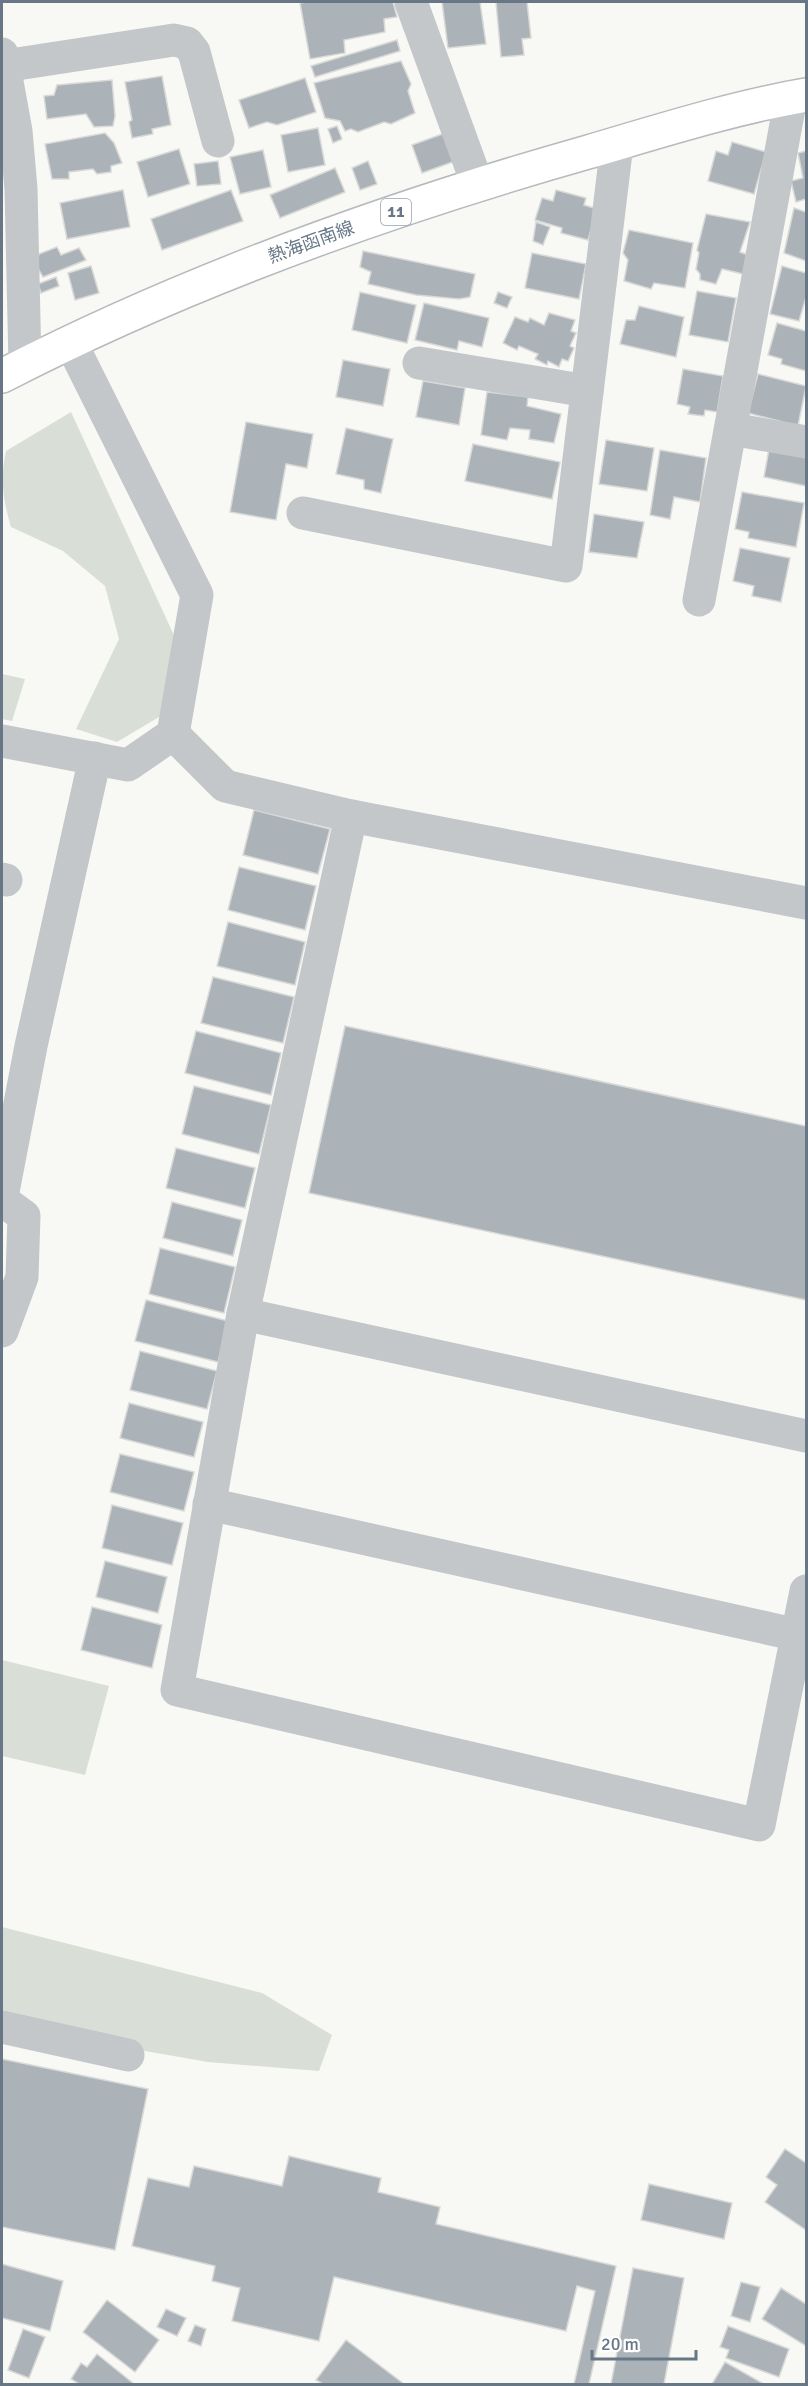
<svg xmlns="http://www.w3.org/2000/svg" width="808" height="2386" viewBox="0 0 808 2386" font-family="Signika,'Noto Sans JP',sans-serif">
	<rect width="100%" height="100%" fill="#f8f8f5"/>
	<!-- green -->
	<g fill="#d9dfd6">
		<path d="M71 412 178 644 169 711 117 742 76 729 119 639 105 586 63 551 11 527C3 500 0 479 6 451Z"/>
		<path d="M2 674 25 679 12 721 2 719Z"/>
		<path d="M2 1660 109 1686 85 1775 2 1756Z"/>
		<path d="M2 1927 262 1993 332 2035 319 2071 208 2062 2 2026Z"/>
	</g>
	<!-- building -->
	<g fill="#abb3b9" stroke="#d9d9d7" stroke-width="1.5">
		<path d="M307 2H393L397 17 384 19 385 32 344 40 345 53 310 59 300 3Z"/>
		<path d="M442 2H480L486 44 448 48Z"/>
		<path d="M496 2H527L531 38 522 39 524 55 501 57Z"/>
		<path d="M397 40 400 51 315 77 311 66Z"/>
		<path d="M401 61 411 84 408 91 415 113 391 124 384 122 358 132 351 129 345 131 340 121 325 118 314 83Z"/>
		<path d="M162 76 171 125 152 129 153 134 132 138 129 122 132 120 125 82Z"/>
		<path d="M305 78 316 112 277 125 267 122 249 128 239 100Z"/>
		<path d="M112 80 115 116 113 126 94 127 86 114 47 119 44 96 54 95 57 85Z"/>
		<path d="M337 126 342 139 333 143 328 129Z"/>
		<path d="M318 128 325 165 288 172 281 135Z"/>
		<path d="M448 132 458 160 422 173 412 145Z"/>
		<path d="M105 133 114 143 122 163 111 166V172L97 174 93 169 69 172V179H52L45 144Z"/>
		<path d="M732 142 766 152 754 194 708 181 716 151 728 155Z"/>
		<path d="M179 149 190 184 148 197 137 162Z"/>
		<path d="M263 150 271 187 240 194 230 157Z"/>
		<path d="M806 151V199L796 202 791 181 803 178 798 153Z"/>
		<path d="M218 161 221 184 197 186 194 164Z"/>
		<path d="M368 161 377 184 360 190 352 168Z"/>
		<path d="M335 168 345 192 280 218 270 195Z"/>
		<path d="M123 190 130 227 67 239 60 203Z"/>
		<path d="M231 190 243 221 162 250 151 219Z"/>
		<path d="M556 190 586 198 584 205 597 209 588 240 561 233 562 228 535 220 542 198 553 201Z"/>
		<path d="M794 208 806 212V261L784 253Z"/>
		<path d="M706 214 750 222 740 252 748 255 743 274 722 269 716 284 700 280V274L696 269 699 253 697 250Z"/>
		<path d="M536 222 550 227 543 245 533 241Z"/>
		<path d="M629 230 693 243 685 288 654 283 651 289 624 281 628 260 623 253Z"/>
		<path d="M57 247 61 255 79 248 86 260 43 277 36 265 39 254Z"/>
		<path d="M363 251 475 274 470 297 459 299 416 295 368 284 371 272 360 267Z"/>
		<path d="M532 253 586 264 579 299 525 288Z"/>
		<path d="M91 266 99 293 75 300 68 273Z"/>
		<path d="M782 266 806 273V297L799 321 770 314Z"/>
		<path d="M56 277 59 286 41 293 38 284Z"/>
		<path d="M697 291 736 298 728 342 689 335Z"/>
		<path d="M360 292 416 305 407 343 352 330Z"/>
		<path d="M498 292 512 297 507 308 494 303Z"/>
		<path d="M424 303 489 318 482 347 459 341 457 350 415 340Z"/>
		<path d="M639 306 684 317 676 357 620 344 626 320H635Z"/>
		<path d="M549 313 575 320 571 331 576 333 570 346 574 348 568 361 562 359 559 367 548 361 547 365 535 359 538 354 519 346 517 350 503 343 515 317 528 322 530 318 544 325Z"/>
		<path d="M777 323 806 331V371L781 364 782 359 768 355Z"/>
		<path d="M343 360 390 369 383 406 336 397Z"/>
		<path d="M683 369 723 376 717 412 705 410 704 416 688 414 690 407 677 404Z"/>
		<path d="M758 374 806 386 798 426 748 413Z"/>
		<path d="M423 381 465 388 459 425 416 417Z"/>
		<path d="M487 392 528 397 527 406 561 414 554 443 529 439 530 430 510 428 507 440 481 435Z"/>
		<path d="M246 422 313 434 307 468 286 464 276 520 230 512Z"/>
		<path d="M346 428 393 439 381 493 364 489V480L336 474Z"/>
		<path d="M606 440 654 448 647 491 599 484Z"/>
		<path d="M473 444 560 462 552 499 465 481Z"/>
		<path d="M769 449 806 457V486L764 477Z"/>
		<path d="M660 450 706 458 700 502 674 497 670 519 650 515Z"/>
		<path d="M742 492 804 503 796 547 748 538 749 532 735 529Z"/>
		<path d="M594 514 644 522 637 558 589 552Z"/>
		<path d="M740 548 790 558 781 602 752 596 754 586 733 581Z"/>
		<path d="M254 810 330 829 318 874 243 855Z"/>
		<path d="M239 867 316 886 305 930 228 910Z"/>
		<path d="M228 922 305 942 295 985 217 966Z"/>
		<path d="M213 977 294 997 283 1043 201 1023Z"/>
		<path d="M345 1026 806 1126V1300L309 1193Z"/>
		<path d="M196 1031 281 1053 271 1095 185 1073Z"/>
		<path d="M194 1086 271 1105 259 1154 182 1134Z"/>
		<path d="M176 1148 255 1168 245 1208 166 1188Z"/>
		<path d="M172 1202 242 1220 233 1256 163 1238Z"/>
		<path d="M160 1248 235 1267 224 1313 149 1294Z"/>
		<path d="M146 1300 228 1321 218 1362 135 1341Z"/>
		<path d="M140 1351 217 1371 207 1409 130 1390Z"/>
		<path d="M129 1403 203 1422 194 1457 120 1438Z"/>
		<path d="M120 1454 194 1472 184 1511 110 1492Z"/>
		<path d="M112 1505 183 1523 172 1565 102 1548Z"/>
		<path d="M105 1561 167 1577 158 1613 96 1597Z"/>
		<path d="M92 1607 162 1625 152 1668 81 1650Z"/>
		<path d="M2 2059 148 2089 115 2250 2 2227Z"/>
		<path d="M785 2149 806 2163V2230L765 2202 777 2185 766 2177Z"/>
		<path d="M289 2156 381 2178 378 2192 440 2207 436 2224 616 2266 589 2384H574L595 2291 577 2286 566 2331 334 2277 319 2341 232 2321 240 2288 212 2281 215 2266 132 2246 148 2178 189 2187 194 2166 282 2186Z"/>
		<path d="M649 2184 732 2203 724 2239 641 2220Z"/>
		<path d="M2 2264 63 2281 50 2331 2 2318Z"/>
		<path d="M633 2268 684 2278 664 2384H611Z"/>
		<path d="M741 2282 760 2287 750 2322 731 2316Z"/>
		<path d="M781 2288 806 2304V2346L762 2319Z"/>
		<path d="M107 2300 159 2340 135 2372 83 2332Z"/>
		<path d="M166 2309 186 2318 177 2336 157 2327Z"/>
		<path d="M195 2325 206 2329 201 2346 188 2341Z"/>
		<path d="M728 2326 789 2349 779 2377 726 2358 729 2350 720 2347Z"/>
		<path d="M23 2329 45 2337 29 2378 8 2370Z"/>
		<path d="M346 2340 404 2384H323L316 2380Z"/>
		<path d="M97 2354 134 2384H79L71 2379 81 2363 87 2367Z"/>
		<path d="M725 2362 764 2384H712Z"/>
	</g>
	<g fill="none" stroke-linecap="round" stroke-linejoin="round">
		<!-- major casing -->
		<g stroke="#b6babe" stroke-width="36">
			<path id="major" d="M2 376C188 280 387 209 588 152 660 131 732 108 806 95"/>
		</g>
		<!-- minor -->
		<g stroke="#c3c7ca" stroke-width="33">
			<path d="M411 2 477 183"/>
			<path d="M2 54 16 131 21 189 25 364"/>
			<path d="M4 66 174 40 187 43 194 52 218 141"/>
			<path d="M419 363 587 391"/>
			<path d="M731 429 806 442"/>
			<path d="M303 513 566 566 617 144"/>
			<path d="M699 600 791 97"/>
			<path d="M173 734 225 786 351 816 806 903"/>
			<path d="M2 741 128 765 173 734 197 595 71 343"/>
			<path d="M351 816 243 1314 177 1690 759 1825 806 1591"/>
			<path d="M2 879 6 880"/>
			<path d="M2 1197 31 1046 95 758"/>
			<path d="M2 1200 24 1216 22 1277 2 1331"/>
			<path d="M243 1314 806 1436"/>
			<path d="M209 1504 798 1635"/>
			<path d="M2 2027 128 2055"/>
		</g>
		<!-- major -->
		<use href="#major" stroke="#fff" stroke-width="33"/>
	</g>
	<g text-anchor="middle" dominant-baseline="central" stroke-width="6" stroke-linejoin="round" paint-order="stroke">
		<!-- shield labels -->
		<rect fill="#fff" stroke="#95a0aa" stroke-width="1.5" x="381" y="199" width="30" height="26" rx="4.5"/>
		<g font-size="16" font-weight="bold" fill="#677786">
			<text x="396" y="212">11</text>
		</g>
		<!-- street labels -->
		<g font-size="18" fill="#677786" stroke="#fff">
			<text transform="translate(311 242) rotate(-20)">熱海函南線</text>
		</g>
	</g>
	<!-- border -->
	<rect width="808" height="2386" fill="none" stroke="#677786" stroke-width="6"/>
	<!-- scale -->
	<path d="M592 2350v9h104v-9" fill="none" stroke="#677786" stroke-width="3"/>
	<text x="601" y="2350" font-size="18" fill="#677786" stroke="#ffffff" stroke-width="4.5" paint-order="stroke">20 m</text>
</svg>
